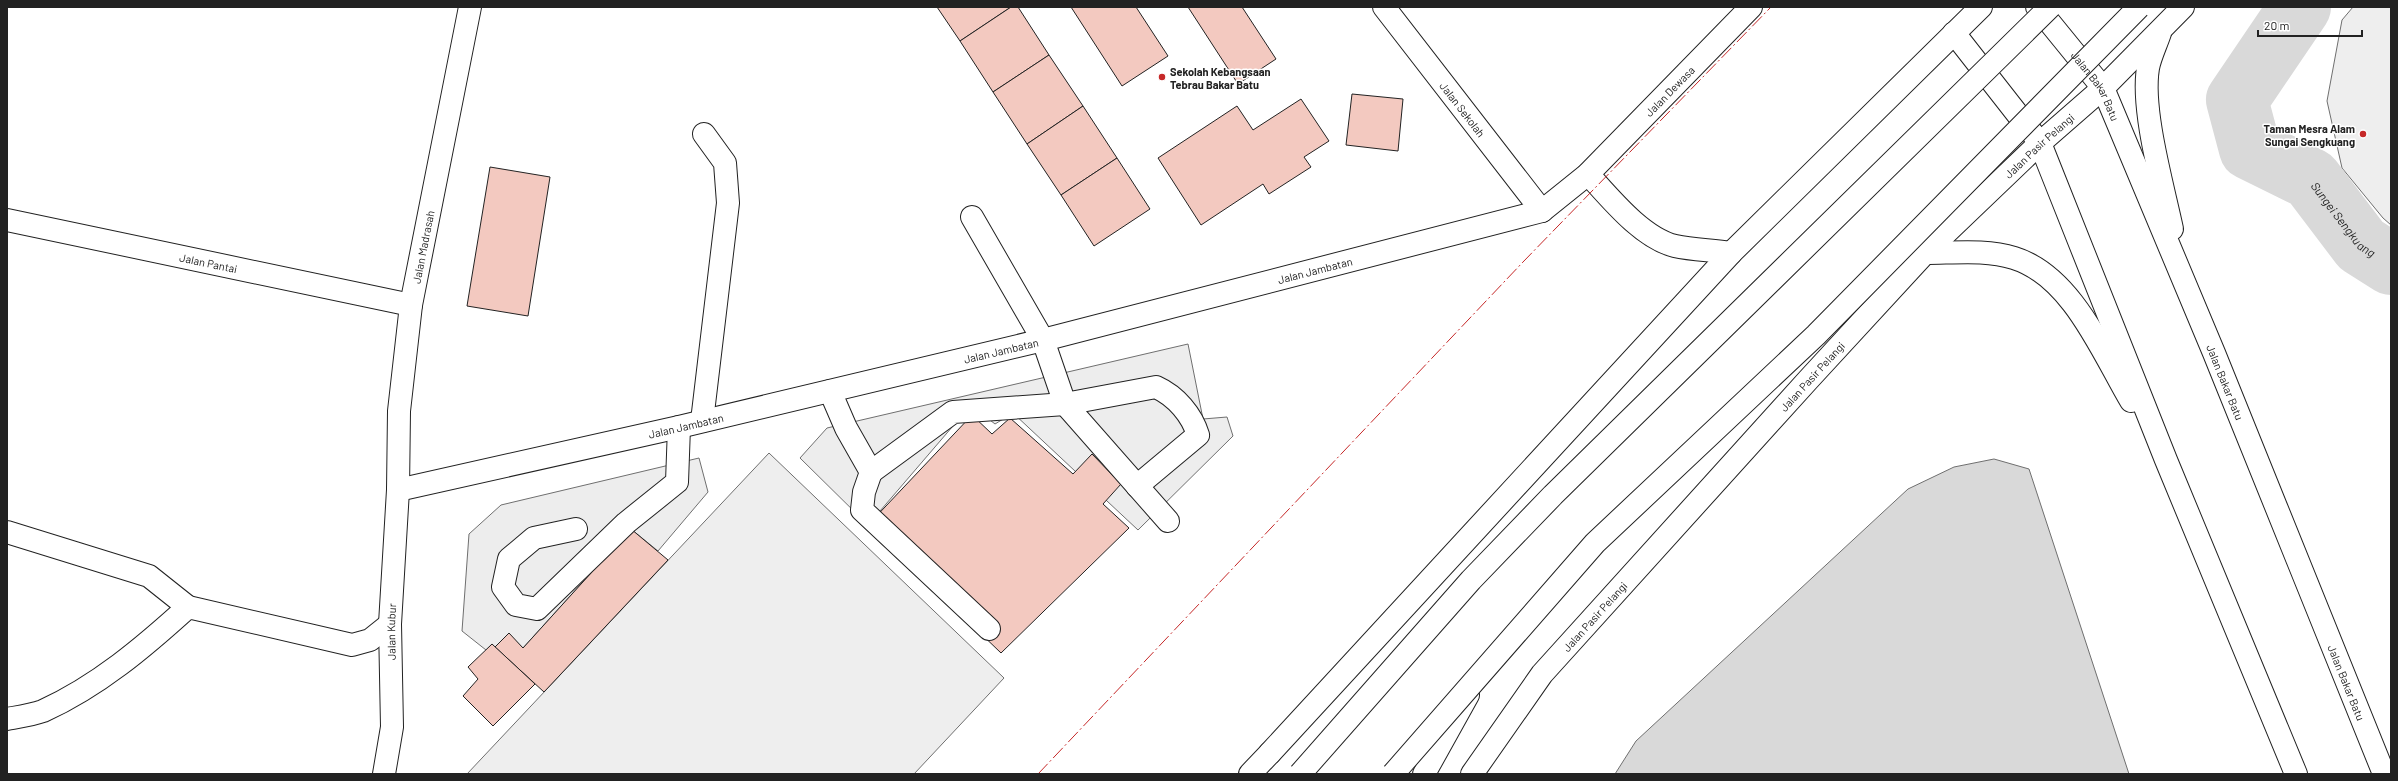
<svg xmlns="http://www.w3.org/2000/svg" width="2398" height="781" viewBox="0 0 2398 781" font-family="Barlow,sans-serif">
	<rect width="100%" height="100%" fill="#fff"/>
	<!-- green -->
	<g fill="#eee" stroke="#6f6f6f">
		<path d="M2353 7H2391V225L2383 218 2342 168 2327 101 2342 20Z"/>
		<path d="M769 453 1004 678 914 774H467Z"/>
	</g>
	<!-- parking -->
	<g fill="#ededed" stroke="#6f6f6f">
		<path d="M1188 344 1203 419 1227 417 1233 436 1138 530 1013 413 995 424 971 405 868 525 800 458 827 428Z"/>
		<path d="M699 458 708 492 658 551 631 529 523 648 509 634 495 647 492 644 486 650 462 631 469 534 501 505Z"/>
	</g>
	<!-- water -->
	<path fill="#d9d9d9" stroke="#6f6f6f" d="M1994 459 2029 469 2129 774H1615L1636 741 1908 489 1954 467Z"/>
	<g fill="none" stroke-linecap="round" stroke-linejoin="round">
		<!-- river -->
		<path stroke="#d9d9d9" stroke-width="62" id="s1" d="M2300 7 2237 100 2250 149 2311 179 2361 245 2391 264"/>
	</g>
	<!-- building -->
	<g fill="#f3c9c0" stroke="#222">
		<path d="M937 7H1011L960 41Z"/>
		<path d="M1011 7H1018L1049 55 993 92 960 41Z"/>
		<path d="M1071 7H1136L1168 56 1122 86Z"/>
		<path d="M1188 7H1242L1276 59 1238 84Z"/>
		<path d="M1049 55 1083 106 1027 144 993 92Z"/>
		<path d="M1352 94 1403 99 1398 151 1346 145Z"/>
		<path d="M1301 99 1329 141 1304 157 1311 167 1269 194 1263 184 1201 225 1158 158 1237 106 1253 130Z"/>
		<path d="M1083 106 1117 158 1061 195 1027 144Z"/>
		<path d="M1117 158 1150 209 1094 246 1061 195Z"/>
		<path d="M490 167 550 177 528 316 467 306Z"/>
		<path d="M972 415 992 434 1010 418 1073 474 1092 454 1121 484 1103 504 1129 528 1001 653 868 525Z"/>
		<path d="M631 529 668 560 544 692 495 647 509 633 523 648Z"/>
		<path d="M492 644 535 684 493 726 463 696 478 679 468 667Z"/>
	</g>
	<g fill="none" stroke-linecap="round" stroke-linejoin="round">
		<!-- minor casing -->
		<g stroke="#222" stroke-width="24">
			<g id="minor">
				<path id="s2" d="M1384 7 1542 211"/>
				<path d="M972 217 1043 340 1065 404 1168 521"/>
				<path id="s3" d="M7 220 411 305"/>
				<path d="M830 391 846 428 871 472 864 492 862 510 989 629"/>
				<path d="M702 421 728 203 725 163 704 134"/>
				<path d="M871 472 953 412 1065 404 1156 387C1176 396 1192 415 1198 435L1137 486"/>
				<path id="s4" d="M398 490 679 427 1043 340 1542 211 1588 174 1751 7"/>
				<path d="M576 529 534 538 509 559 503 587 516 605 537 609 626 523 677 482 679 427"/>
				<path d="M7 532 149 576 188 607"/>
				<path d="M7 719C18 717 32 715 43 711 98 686 144 647 188 607L352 645 370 640 390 624"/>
				<path id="s5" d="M384 774 392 727 390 624 398 490 399 411 411 305 470 7"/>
			</g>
		</g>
		<!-- major casing -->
		<g stroke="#222" stroke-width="24">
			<g id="major">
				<path id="s6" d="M2037 7 2103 88 2214 353 2384 774"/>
				<path d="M1954 33 2040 143 2166 460 2296 774"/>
				<path d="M2160 33C2156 45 2150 57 2148 68 2141 110 2163 186 2172 229"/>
				<path d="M1588 174C1610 198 1642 238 1675 246 1693 250 1713 250 1731 253"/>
				<path d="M1925 253C1954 253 1986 249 2014 258 2072 276 2102 352 2131 401"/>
				<path d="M1270 753 1731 253 1981 7"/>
				<path id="s7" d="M1472 774 1542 674 1808 380 1925 253 2040 143 2103 88 2183 7"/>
			</g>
		</g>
		<!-- highway casing -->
		<g stroke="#222" stroke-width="24">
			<g id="highway">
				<path d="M1250 774 1270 753"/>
				<path d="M1424 774 1468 695"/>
			</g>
		</g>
		<!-- minor -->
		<use href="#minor" stroke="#fff" stroke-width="22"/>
		<!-- major -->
		<use href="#major" stroke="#fff" stroke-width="22"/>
		<!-- highway -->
		<use href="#highway" stroke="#fff" stroke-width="22"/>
		<!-- highway-bridge casing -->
		<g stroke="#222" stroke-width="24" stroke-linecap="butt">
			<g id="highway-bridge">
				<path d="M1300 774 1471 580 1553 495 2050 7"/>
				<path d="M1393 774 1595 543 1816 335 2139 7"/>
			</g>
		</g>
		<!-- highway-bridge -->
		<use href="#highway-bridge" stroke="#fff" stroke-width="22"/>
		<!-- power -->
		<path stroke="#c62828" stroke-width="1" stroke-dasharray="14 3 2 3" stroke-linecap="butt" d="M1038 774 1523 262 1771 7"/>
	</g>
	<!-- markers -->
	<g fill="#c62828" stroke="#fff" stroke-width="1.5">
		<circle cx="1162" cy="77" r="4"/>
		<circle cx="2363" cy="134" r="4"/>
	</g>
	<g text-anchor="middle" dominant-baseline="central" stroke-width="3" stroke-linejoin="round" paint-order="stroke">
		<!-- poi labels -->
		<g font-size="11" font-weight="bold" fill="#222" stroke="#fff" text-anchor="start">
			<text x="1170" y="71">Sekolah Kebangsaan<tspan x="1170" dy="13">Tebrau Bakar Batu</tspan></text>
			<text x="2355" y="128" text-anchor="end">Taman Mesra Alam<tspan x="2355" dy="13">Sungai Sengkuang</tspan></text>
		</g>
		<!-- street labels -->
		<g font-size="11" fill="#222" stroke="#fff">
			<text stroke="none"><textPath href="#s6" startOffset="99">Jalan Bakar Batu</textPath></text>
			<text stroke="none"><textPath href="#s4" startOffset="1353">Jalan Dewasa</textPath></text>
			<text stroke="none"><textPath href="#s2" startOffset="129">Jalan Sekolah</textPath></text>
			<text stroke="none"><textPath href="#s7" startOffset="848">Jalan Pasir Pelangi</textPath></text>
			<text stroke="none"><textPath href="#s5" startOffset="530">Jalan Madrasah</textPath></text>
			<text stroke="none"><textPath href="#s3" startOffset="206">Jalan Pantai</textPath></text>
			<text stroke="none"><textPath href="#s4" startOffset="943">Jalan Jambatan</textPath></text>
			<text stroke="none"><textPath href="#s4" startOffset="619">Jalan Jambatan</textPath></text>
			<text stroke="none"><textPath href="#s7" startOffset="524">Jalan Pasir Pelangi</textPath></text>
			<text stroke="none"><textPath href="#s6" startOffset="423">Jalan Bakar Batu</textPath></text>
			<text stroke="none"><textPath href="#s4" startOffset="295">Jalan Jambatan</textPath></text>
			<text stroke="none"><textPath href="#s7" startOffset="200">Jalan Pasir Pelangi</textPath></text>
			<text stroke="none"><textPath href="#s5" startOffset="143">Jalan Kubur</textPath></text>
			<text stroke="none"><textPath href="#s6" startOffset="747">Jalan Bakar Batu</textPath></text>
		</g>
		<!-- water labels -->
		<g font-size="12" font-style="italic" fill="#222" stroke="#fff">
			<text stroke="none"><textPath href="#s1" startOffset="283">Sungei Sengkuang</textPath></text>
		</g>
	</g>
	<!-- border -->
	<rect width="2398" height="781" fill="none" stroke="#222222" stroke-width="16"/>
	<!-- scale -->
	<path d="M2258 30v6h104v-6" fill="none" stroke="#222222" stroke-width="2"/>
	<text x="2264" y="30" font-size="12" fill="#222222" stroke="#ffffff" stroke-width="3" paint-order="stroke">20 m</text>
</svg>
